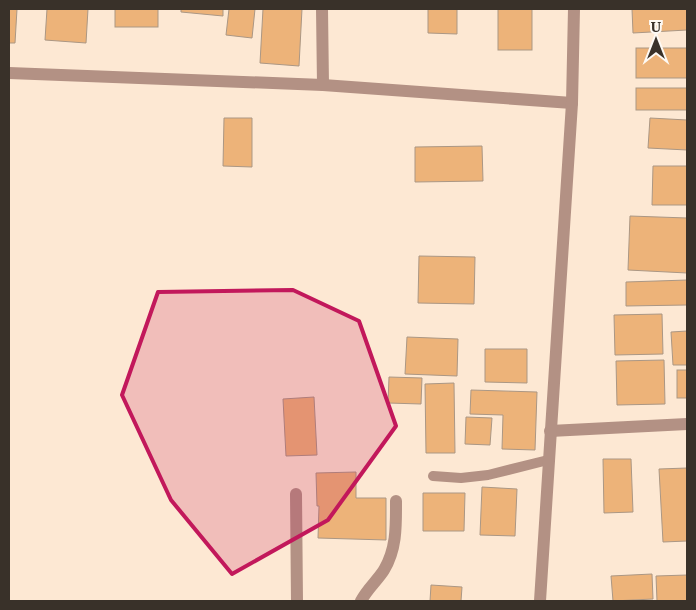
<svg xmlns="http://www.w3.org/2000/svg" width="696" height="610" viewBox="0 0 696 610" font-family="'IBM Plex Serif',serif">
	<rect width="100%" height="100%" fill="#fde8d3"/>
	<!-- building -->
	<g fill="#edb379" stroke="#ab9784">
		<path d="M9 9H17L15 43H9Z"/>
		<path d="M47 9H88L86 43 45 40Z"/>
		<rect x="115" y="9" width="43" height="18"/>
		<path d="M181 9H223V16L181 12Z"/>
		<path d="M229 9H255L252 38 226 35Z"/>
		<path d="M263 9H302L299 66 260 63Z"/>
		<path d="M428 9H457V34L428 33Z"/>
		<rect x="498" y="9" width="34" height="41"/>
		<path d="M632 9H687V30L633 33Z"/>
		<rect x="636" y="48" width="51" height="30"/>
		<rect x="636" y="88" width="51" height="22"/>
		<path d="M224 118H252V167L223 166Z"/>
		<path d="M650 118 687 120V150L648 148Z"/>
		<path d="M482 146 483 181 415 182V147Z"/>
		<path d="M653 166H687V205H652Z"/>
		<path d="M630 216 687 218V273L628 270Z"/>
		<path d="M419 256 475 257 474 304 418 303Z"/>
		<path d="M687 280V305L626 306V282Z"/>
		<path d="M662 314 663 354 615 355 614 315Z"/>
		<path d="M687 331V365H673L671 332Z"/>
		<path d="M407 337 458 339 457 376 405 374Z"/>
		<path d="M485 349H527V383L485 382Z"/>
		<path d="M664 360 665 404 617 405 616 361Z"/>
		<rect x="677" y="370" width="10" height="28"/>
		<path d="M389 377 422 378 421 404 388 403Z"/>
		<path d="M454 383 455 453H426L425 384Z"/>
		<path d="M471 390 537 392 535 450 502 449 503 415 470 414Z"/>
		<path d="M314 397 317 455 286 456 283 399Z"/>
		<path d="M466 417 492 418 490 445 465 444Z"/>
		<path d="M603 459H631L633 512 604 513Z"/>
		<path d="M687 468V541L663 542 659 469Z"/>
		<path d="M356 472V498H386V540L318 538 319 506H317L316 473Z"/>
		<path d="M482 487 517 489 515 536 480 535Z"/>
		<path d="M423 493H465L464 531H423Z"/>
		<path d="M652 574 653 599 613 601 611 576Z"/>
		<path d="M687 575V601H657L656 576Z"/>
		<path d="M431 585 462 587 461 601H430Z"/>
	</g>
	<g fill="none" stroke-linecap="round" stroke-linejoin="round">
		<!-- service -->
		<path stroke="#b39184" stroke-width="10" d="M433 476 461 478 488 475 548 460"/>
		<!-- minor -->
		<g stroke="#b39184" stroke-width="12">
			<path d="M322 9 323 85"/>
			<path d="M9 73 323 85 572 103"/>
			<path d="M550 431 687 424"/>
			<path d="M296 494 297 601"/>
			<path d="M361 601C367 589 377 581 384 570 397 548 396 525 396 501"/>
			<path d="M540 601 572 103 574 9"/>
		</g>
	</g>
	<!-- marked area -->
	<path fill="#c2185b" fill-opacity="0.2" stroke="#c2185b" stroke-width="4" stroke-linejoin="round" d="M293 290 359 321 396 426 328 520 232 574 171 500 122 395 158 292Z"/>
	<!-- border -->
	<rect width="696" height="610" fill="none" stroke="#393129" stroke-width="20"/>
	<!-- north arrow -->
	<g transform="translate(656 40)" stroke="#fdf9f4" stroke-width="4" paint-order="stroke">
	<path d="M0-4L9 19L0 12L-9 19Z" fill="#393129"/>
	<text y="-8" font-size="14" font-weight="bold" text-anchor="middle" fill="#393129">U</text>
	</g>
</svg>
